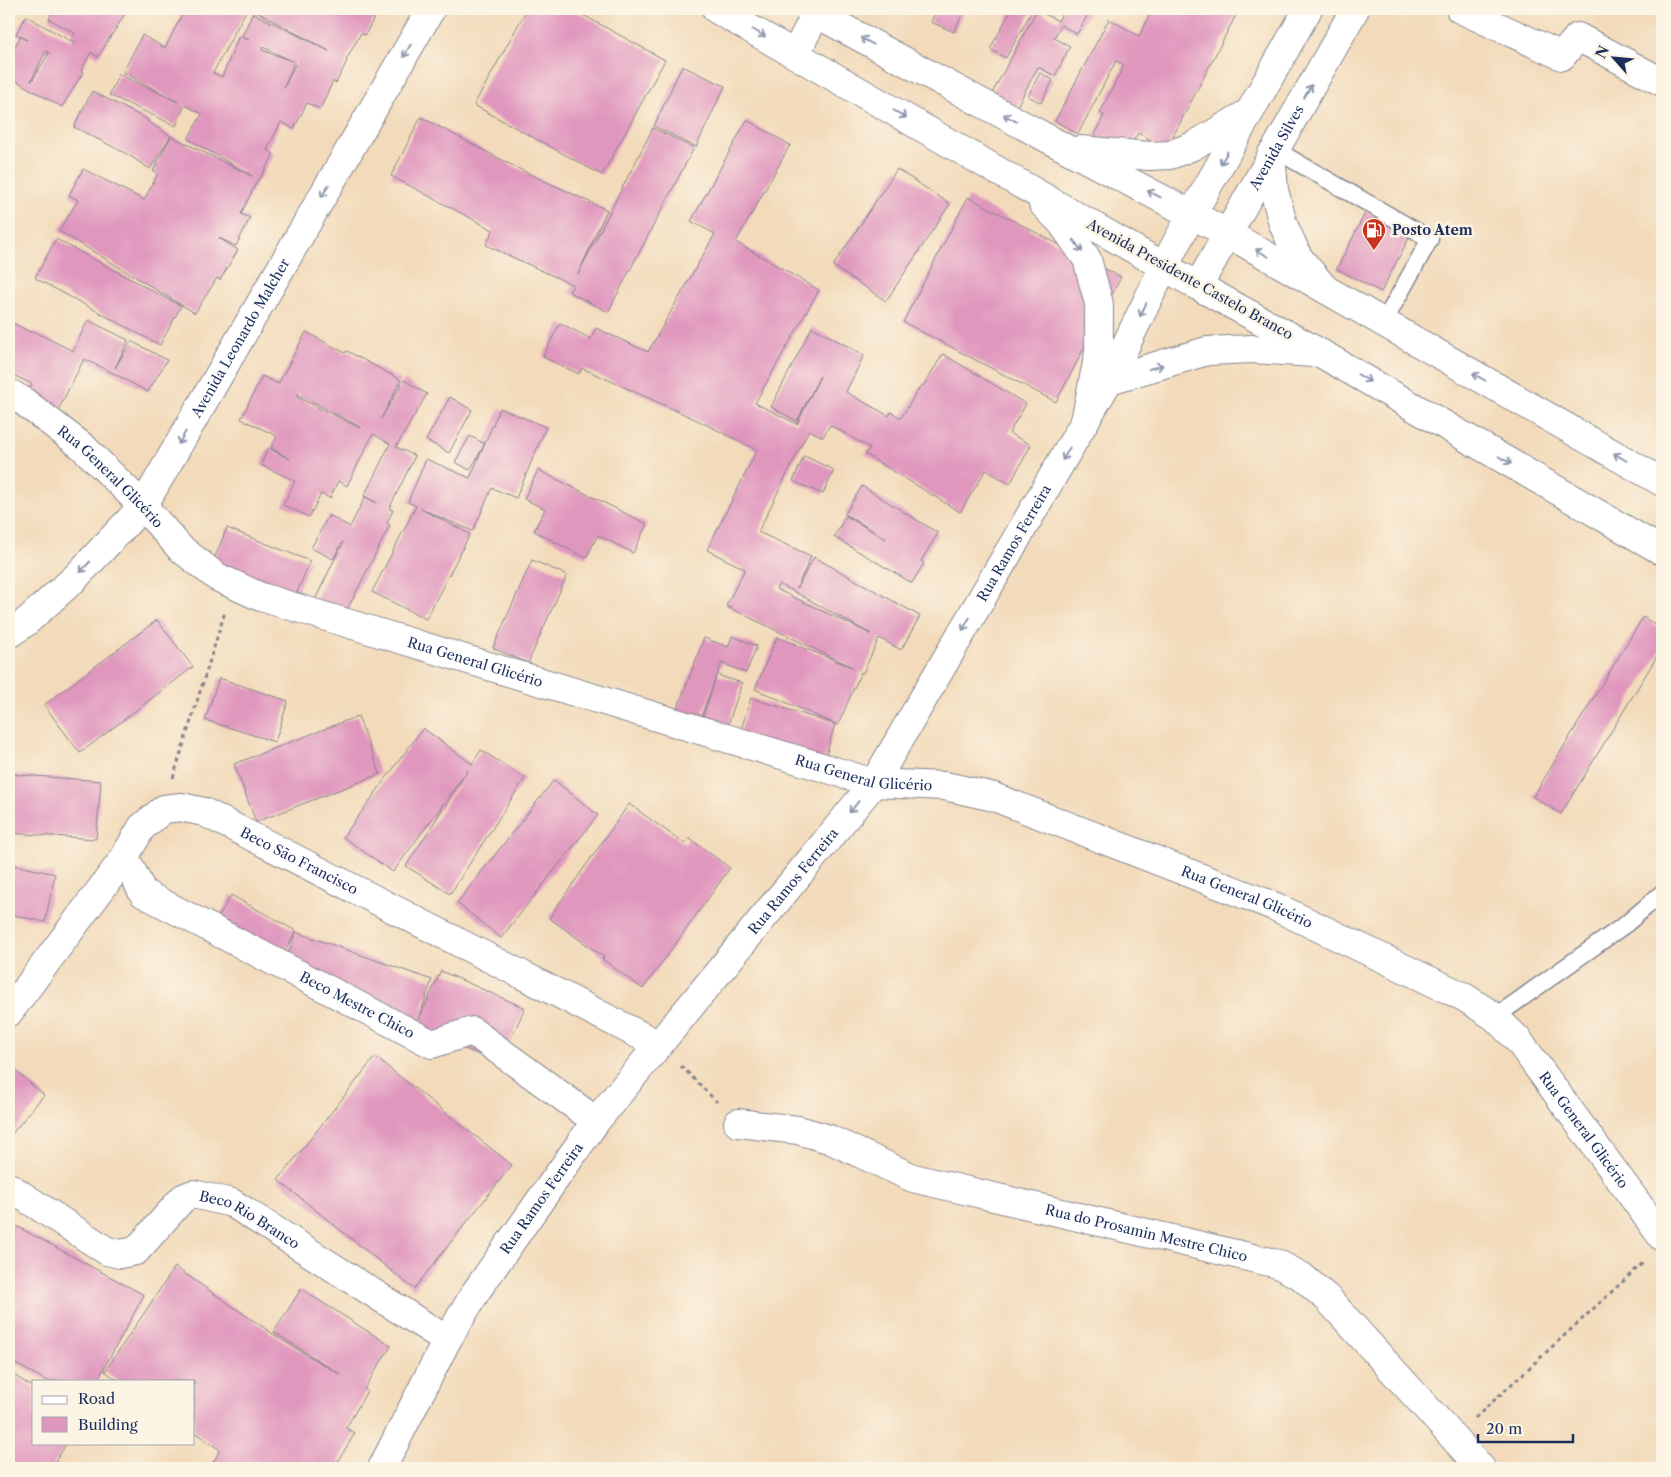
<svg xmlns="http://www.w3.org/2000/svg" width="1671" height="1477" viewBox="0 0 1671 1477" font-family="'Libre Caslon Text',serif">
	<rect width="100%" height="100%" fill="#fcf5e5"/>
	<filter id="ink" filterUnits="userSpaceOnUse"><feTurbulence type="fractalNoise" baseFrequency=".02" numOctaves="2"/><feDisplacementMap in="SourceGraphic" scale="10" xChannelSelector="R" yChannelSelector="G"/><feConvolveMatrix kernelMatrix="1 2 1 2 8 2 1 2 1" color-interpolation-filters="sRGB"/></filter>
	<filter id="wash" filterUnits="userSpaceOnUse"><feTurbulence type="fractalNoise" baseFrequency=".0096" numOctaves="4" result="noise"/><feDisplacementMap in="SourceGraphic" scale="20" xChannelSelector="R" yChannelSelector="G"/><feGaussianBlur stdDeviation="1.12" result="paint"/><feColorMatrix in="noise" values="0 0 0 0 0 0 0 0 0 0 0 0 0 0 0 0 0 1.4 0 .05"/><feComposite in="paint" operator="in"/></filter>
	<g filter="url(#wash)">
		<rect width="100%" height="100%" fill="#f2daba"/>
		<g id="blocks">
			<!-- building -->
			<g fill="#e097be" fill-rule="evenodd">
				<path d="M54 9H128L98 57 91 52 81 71 83 72 62 107 9 77V59L20 37 27 40 16 34 26 16 76 44 71 40 75 33 49 19ZM46 51 49 53 32 81H31Z"/>
				<path d="M185 9H247L213 73 222 77 239 36 249 40 242 36 253 13 329 51 255 11 256 9H379L365 35 361 33 346 60 347 61 336 83 333 81 320 109 307 103 294 129 281 122 267 150 274 154 259 180 258 179 241 214 250 218 236 246 219 238 238 250 220 280 217 278 195 313 59 231 78 200 69 195 83 169 144 200 158 173 153 171 171 136 150 169 127 154 74 127 92 91 148 120 147 121 171 136 252 176 188 139 202 114 185 105 176 126 109 95 119 74 178 102 123 72 142 35 165 48ZM263 47 292 61 262 50ZM294 62 296 63 284 88Z"/>
				<path d="M527 9H572L665 60 602 175 474 105Z"/>
				<path d="M937 9H965L954 32 931 22Z"/>
				<path d="M1012 9H1033L1006 58 990 49Z"/>
				<path d="M1065 9H1091L1077 34 1061 25 1054 38 1070 46 1055 76 1038 67 1015 110 990 97 1037 10 1058 21Z"/>
				<path d="M1153 9H1239L1167 148 1149 143 1151 140 1138 133 1127 152 1094 135 1104 115 1100 113 1124 65 1116 61 1078 134 1055 121 1109 19 1139 36Z"/>
				<path d="M682 66 725 86 696 147 654 126Z"/>
				<path d="M1040 73 1053 80 1041 103 1028 96Z"/>
				<path d="M421 117 521 170 607 210 578 274 653 128 694 148 608 312 569 292 573 285 486 245 493 230 391 176Z"/>
				<path d="M747 120 790 145 736 242 819 290 755 403 797 424 820 376 797 421 771 407 812 327 864 355 846 392 889 416 891 412 901 418 921 385 923 386 943 354 1026 404 1009 433 1031 445 1010 484 986 470 960 512 865 454 870 448 830 425 823 437 809 430 758 532 811 556 797 588 814 557 920 616 901 650 879 638 863 673 861 672 838 725 755 689 777 637 854 668 726 606 745 569 707 550 757 450 697 420 582 368 579 374 543 357 560 323 591 339 596 328 648 352 715 234 691 221ZM779 584 795 592 871 634 776 589Z"/>
				<path d="M897 169 950 204 886 301 833 266Z"/>
				<path d="M968 197 1121 277 1056 402 903 322Z"/>
				<path d="M1366 211 1411 234 1381 292 1337 269Z"/>
				<path d="M56 239 181 306 160 345 35 278Z"/>
				<path d="M88 320 128 340 115 368 131 341 167 360 148 392 113 373 84 359 54 418 23 401 32 384 11 374 9 378V321L32 333 33 331 73 351Z"/>
				<path d="M306 332 345 353 347 351 401 380 381 419 404 380 427 394 396 447 415 456 389 509 393 510 387 523 390 525 342 620 312 606 343 542 333 559 311 548 329 515 350 527 365 497 377 503 364 496 390 444 373 434 347 486 338 481 330 498 321 494 309 517 283 505 295 481 261 465 268 448 290 459 271 448 277 436 241 419 262 376 278 384ZM298 394 360 427V428L297 397Z"/>
				<path d="M450 397 472 410 449 453 426 440Z"/>
				<path d="M500 408 546 427 516 498 492 488 473 531 421 509 470 534 426 619 372 592 416 506 408 502 426 459 470 478Z"/>
				<path d="M470 436 485 444 470 470 455 462Z"/>
				<path d="M804 456 834 470 823 494 793 481Z"/>
				<path d="M538 470 647 524 633 553 598 535 586 558 534 531 545 509 524 499Z"/>
				<path d="M862 486 938 533 921 561 924 563 912 583 834 537 846 516 886 539 845 514Z"/>
				<path d="M227 528 310 561 293 602 210 569Z"/>
				<path d="M532 560 567 575 528 663 493 648Z"/>
				<path d="M1643 617 1662 629V648L1561 814 1533 797Z"/>
				<path d="M157 620 193 667 80 753 44 705Z"/>
				<path d="M732 636 757 646 746 673 722 663 717 675 742 683 727 728 702 720 716 677 700 720 676 712 704 638 728 647Z"/>
				<path d="M219 678 288 701 275 742 205 720Z"/>
				<path d="M751 698 835 724 824 762 739 736Z"/>
				<path d="M358 716 380 774 256 822 234 764Z"/>
				<path d="M423 728 472 764 481 750 525 778 450 894 406 866 468 770 393 872 343 837Z"/>
				<path d="M9 774 101 781 96 839 9 833Z"/>
				<path d="M554 780 598 815 501 938 457 903Z"/>
				<path d="M629 804 685 844 689 838 730 868 643 989 602 959 604 957 549 918Z"/>
				<path d="M9 864 55 874 45 922 9 914Z"/>
				<path d="M231 895 296 931 274 972 208 936Z"/>
				<path d="M296 932 432 980 417 1023 441 971 525 1008 499 1064 416 1026 280 977Z"/>
				<path d="M375 1057 512 1165 414 1289 278 1180Z"/>
				<path d="M9 1065 44 1095 9 1137Z"/>
				<path d="M9 1222 144 1295 97 1381H47L9 1360Z"/>
				<path d="M175 1267 282 1340 341 1375 274 1332 301 1289 391 1346 364 1389 367 1391 346 1428 355 1433 338 1461 344 1464 341 1468H210L220 1450 194 1432V1381H118L105 1371Z"/>
				<path d="M9 1372 34 1388V1443H67L51 1468 43 1466 41 1468H9Z"/>
			</g>
		</g>
	</g>
	<g filter="url(#ink)">
		<use href="#blocks" fill-opacity="0" stroke="#86848c" stroke-width="1"/>
		<g fill="none" stroke-linecap="round" stroke-linejoin="round">
			<!-- lane casing -->
			<g stroke="#86848c" stroke-width="19">
				<g id="lane">
					<path d="M1274 149 1430 239 1384 322"/>
					<path d="M1495 1017 1626 924 1662 893"/>
				</g>
			</g>
			<!-- street casing -->
			<g stroke="#86848c" stroke-width="30">
				<g id="street">
					<path d="M1460 9 1562 56 1578 37 1662 82"/>
					<path id="s1" d="M9 393 23 401 83 447 143 506 180 548 217 577 261 597 874 783 945 786 994 797 1276 907 1464 997 1495 1017 1518 1040 1662 1237"/>
					<path id="s2" d="M122 861 129 865 143 893 432 1044 472 1031 596 1121"/>
					<path id="s3" d="M9 1012 122 861 142 827 164 809 181 807 204 812 659 1045"/>
					<path id="s4" d="M738 1123 798 1130 829 1139 913 1178 1278 1264 1301 1276 1327 1298 1481 1468"/>
					<path id="s5" d="M9 1187 107 1251 120 1254 136 1251 183 1198 193 1194 232 1203 447 1340"/>
				</g>
			</g>
			<!-- secondary casing -->
			<g stroke="#86848c" stroke-width="30">
				<g id="secondary">
					<path d="M1227 233 1662 482"/>
					<path d="M1198 286 1322 354 1662 551"/>
					<path d="M1109 380 1207 351 1252 349 1313 353"/>
					<path id="s6" d="M9 634 25 623 75 578 143 506 431 9"/>
					<path id="s7" d="M382 1468 447 1340 477 1290 596 1121 874 783 1109 380 1164 266"/>
				</g>
			</g>
			<!-- primary casing -->
			<g stroke="#86848c" stroke-width="30">
				<g id="primary">
					<path id="s8" d="M716 9 1198 286 1355 9"/>
					<path d="M808 9 1067 149 1227 233"/>
					<path d="M795 54 816 14"/>
					<path d="M1080 150 1149 156 1170 155 1193 146 1248 113"/>
					<path d="M1271 155 1274 190 1283 224 1298 257 1325 289"/>
					<path d="M1043 204 1061 222 1087 259 1099 304V353L1085 421"/>
					<path d="M1164 266 1192 214 1308 9"/>
				</g>
			</g>
			<!-- path -->
			<g stroke="#86848c" stroke-width="3" stroke-dasharray="4 4" stroke-linecap="butt">
				<path d="M173 778 225 612"/>
				<path d="M681 1066 717 1102"/>
				<path d="M1475 1418 1645 1261"/>
			</g>
			<!-- lane -->
			<use href="#lane" stroke="#fff" stroke-width="16"/>
			<!-- street -->
			<use href="#street" stroke="#fff" stroke-width="28"/>
			<!-- secondary -->
			<use href="#secondary" stroke="#fff" stroke-width="28"/>
			<!-- primary -->
			<use href="#primary" stroke="#fff" stroke-width="28"/>
		</g>
		<!-- one-way arrows -->
		<defs><path id="oneway-shaft" d="M-6 0H5M1.5-3L5.5 0L1.5 3" fill="none" stroke-width="1.6" stroke-linecap="round" stroke-linejoin="round" transform="scale(1.25)"/></defs>
		<g stroke="#8d97ae">
			<use href="#oneway-shaft" transform="translate(759 33) rotate(30)"/>
			<use href="#oneway-shaft" transform="translate(867 41) rotate(-152)"/>
			<use href="#oneway-shaft" transform="translate(407 51) rotate(120)"/>
			<use href="#oneway-shaft" transform="translate(1308 91) rotate(-60)"/>
			<use href="#oneway-shaft" transform="translate(900 114) rotate(30)"/>
			<use href="#oneway-shaft" transform="translate(1010 118) rotate(-152)"/>
			<use href="#oneway-shaft" transform="translate(1224 158) rotate(119)"/>
			<use href="#oneway-shaft" transform="translate(325 191) rotate(120)"/>
			<use href="#oneway-shaft" transform="translate(1154 194) rotate(-153)"/>
			<use href="#oneway-shaft" transform="translate(1078 246) rotate(55)"/>
			<use href="#oneway-shaft" transform="translate(1262 253) rotate(-150)"/>
			<use href="#oneway-shaft" transform="translate(1143 310) rotate(116)"/>
			<use href="#oneway-shaft" transform="translate(1156 367) rotate(-15)"/>
			<use href="#oneway-shaft" transform="translate(1479 377) rotate(-150)"/>
			<use href="#oneway-shaft" transform="translate(1364 378) rotate(30)"/>
			<use href="#oneway-shaft" transform="translate(182 438) rotate(120)"/>
			<use href="#oneway-shaft" transform="translate(1066 454) rotate(120)"/>
			<use href="#oneway-shaft" transform="translate(1620 457) rotate(-150)"/>
			<use href="#oneway-shaft" transform="translate(1505 460) rotate(30)"/>
			<use href="#oneway-shaft" transform="translate(85 567) rotate(133)"/>
			<use href="#oneway-shaft" transform="translate(966 624) rotate(120)"/>
			<use href="#oneway-shaft" transform="translate(854 807) rotate(129)"/>
		</g>
	</g>
	<!-- icons -->
	<defs>
		<g id="fuel-pin" transform="scale(1.25)"><path d="M0 17L-7.5 6A9.5 9.5 0 1 1 7.5 6Z" fill="#c8321e" stroke="#fcf5e5"/><path d="M-5.5-6h7V0h2V4h1.3V-2.5L3-4.5l.8-.8L6-3V5H2.5V1h-1V6h-7ZM-4.2-4.7v3.2H.2V-4.7Z" fill="#fff"/></g>
	</defs>
	<g fill-rule="evenodd">
		<use href="#fuel-pin" x="1374" y="230"/>
	</g>
	<g text-anchor="middle" dominant-baseline="central" stroke-width="5" stroke-linejoin="round" paint-order="stroke">
		<!-- street labels -->
		<g font-size="14" fill="#1b2f5e" stroke="#fcf5e5">
			<text stroke="none"><textPath href="#s8" startOffset="715">Avenida Silves</textPath></text>
			<text transform="translate(1190 279) rotate(29)">Avenida Presidente Castelo Branco</text>
			<text stroke="none"><textPath href="#s6" startOffset="380">Avenida Leonardo Malcher</textPath></text>
			<text stroke="none"><textPath href="#s1" startOffset="132">Rua General Glicério</textPath></text>
			<text stroke="none"><textPath href="#s7" startOffset="1124">Rua Ramos Ferreira</textPath></text>
			<text stroke="none"><textPath href="#s1" startOffset="551">Rua General Glicério</textPath></text>
			<text stroke="none"><textPath href="#s1" startOffset="956">Rua General Glicério</textPath></text>
			<text stroke="none"><textPath href="#s3" startOffset="404">Beco São Francisco</textPath></text>
			<text stroke="none"><textPath href="#s7" startOffset="719">Rua Ramos Ferreira</textPath></text>
			<text stroke="none"><textPath href="#s1" startOffset="1361">Rua General Glicério</textPath></text>
			<text stroke="none"><textPath href="#s2" startOffset="281">Beco Mestre Chico</textPath></text>
			<text stroke="none"><textPath href="#s1" startOffset="1781">Rua General Glicério</textPath></text>
			<text stroke="none"><textPath href="#s7" startOffset="314">Rua Ramos Ferreira</textPath></text>
			<text stroke="none"><textPath href="#s5" startOffset="291">Beco Rio Branco</textPath></text>
			<text stroke="none"><textPath href="#s4" startOffset="425">Rua do Prosamin Mestre Chico</textPath></text>
		</g>
		<!-- poi labels -->
		<g font-size="14" font-weight="bold" fill="#1b2f5e" stroke="#fcf5e5" text-anchor="start">
			<text x="1392" y="230">Posto Atem</text>
		</g>
	</g>
	<!-- margin -->
	<rect width="1671" height="1477" fill="none" stroke="#fcf5e5" stroke-width="30"/>
	<!-- legend -->
	<rect x="32" y="1380" width="162" height="65" fill="#fcf5e5" stroke="#a2a6af"/>
	<rect x="42" y="1396" width="25" height="8" fill="#ffffff" stroke="#a2a6af"/>
	<text x="78" y="1404" font-size="15" fill="#1b2f5e">Road</text>
	<rect x="42" y="1417" width="25" height="15" fill="#e097be" stroke="#a2a6af"/>
	<text x="78" y="1430" font-size="15" fill="#1b2f5e">Building</text>
	<!-- north arrow -->
	<g transform="translate(1614 58) rotate(297)" stroke="#fcf5e5" stroke-width="4" paint-order="stroke">
	<path d="M0-4L9 19L0 12L-9 19Z" fill="#1b2f5e"/>
	<text y="-8" font-size="14" font-weight="bold" text-anchor="middle" fill="#1b2f5e">N</text>
	</g>
	<!-- scale -->
	<path d="M1478 1434v8h95v-8" fill="none" stroke="#1b2f5e" stroke-width="2.5"/>
	<text x="1486" y="1434" font-size="15" fill="#1b2f5e" stroke="#fcf5e5" stroke-width="4" paint-order="stroke">20 m</text>
</svg>
